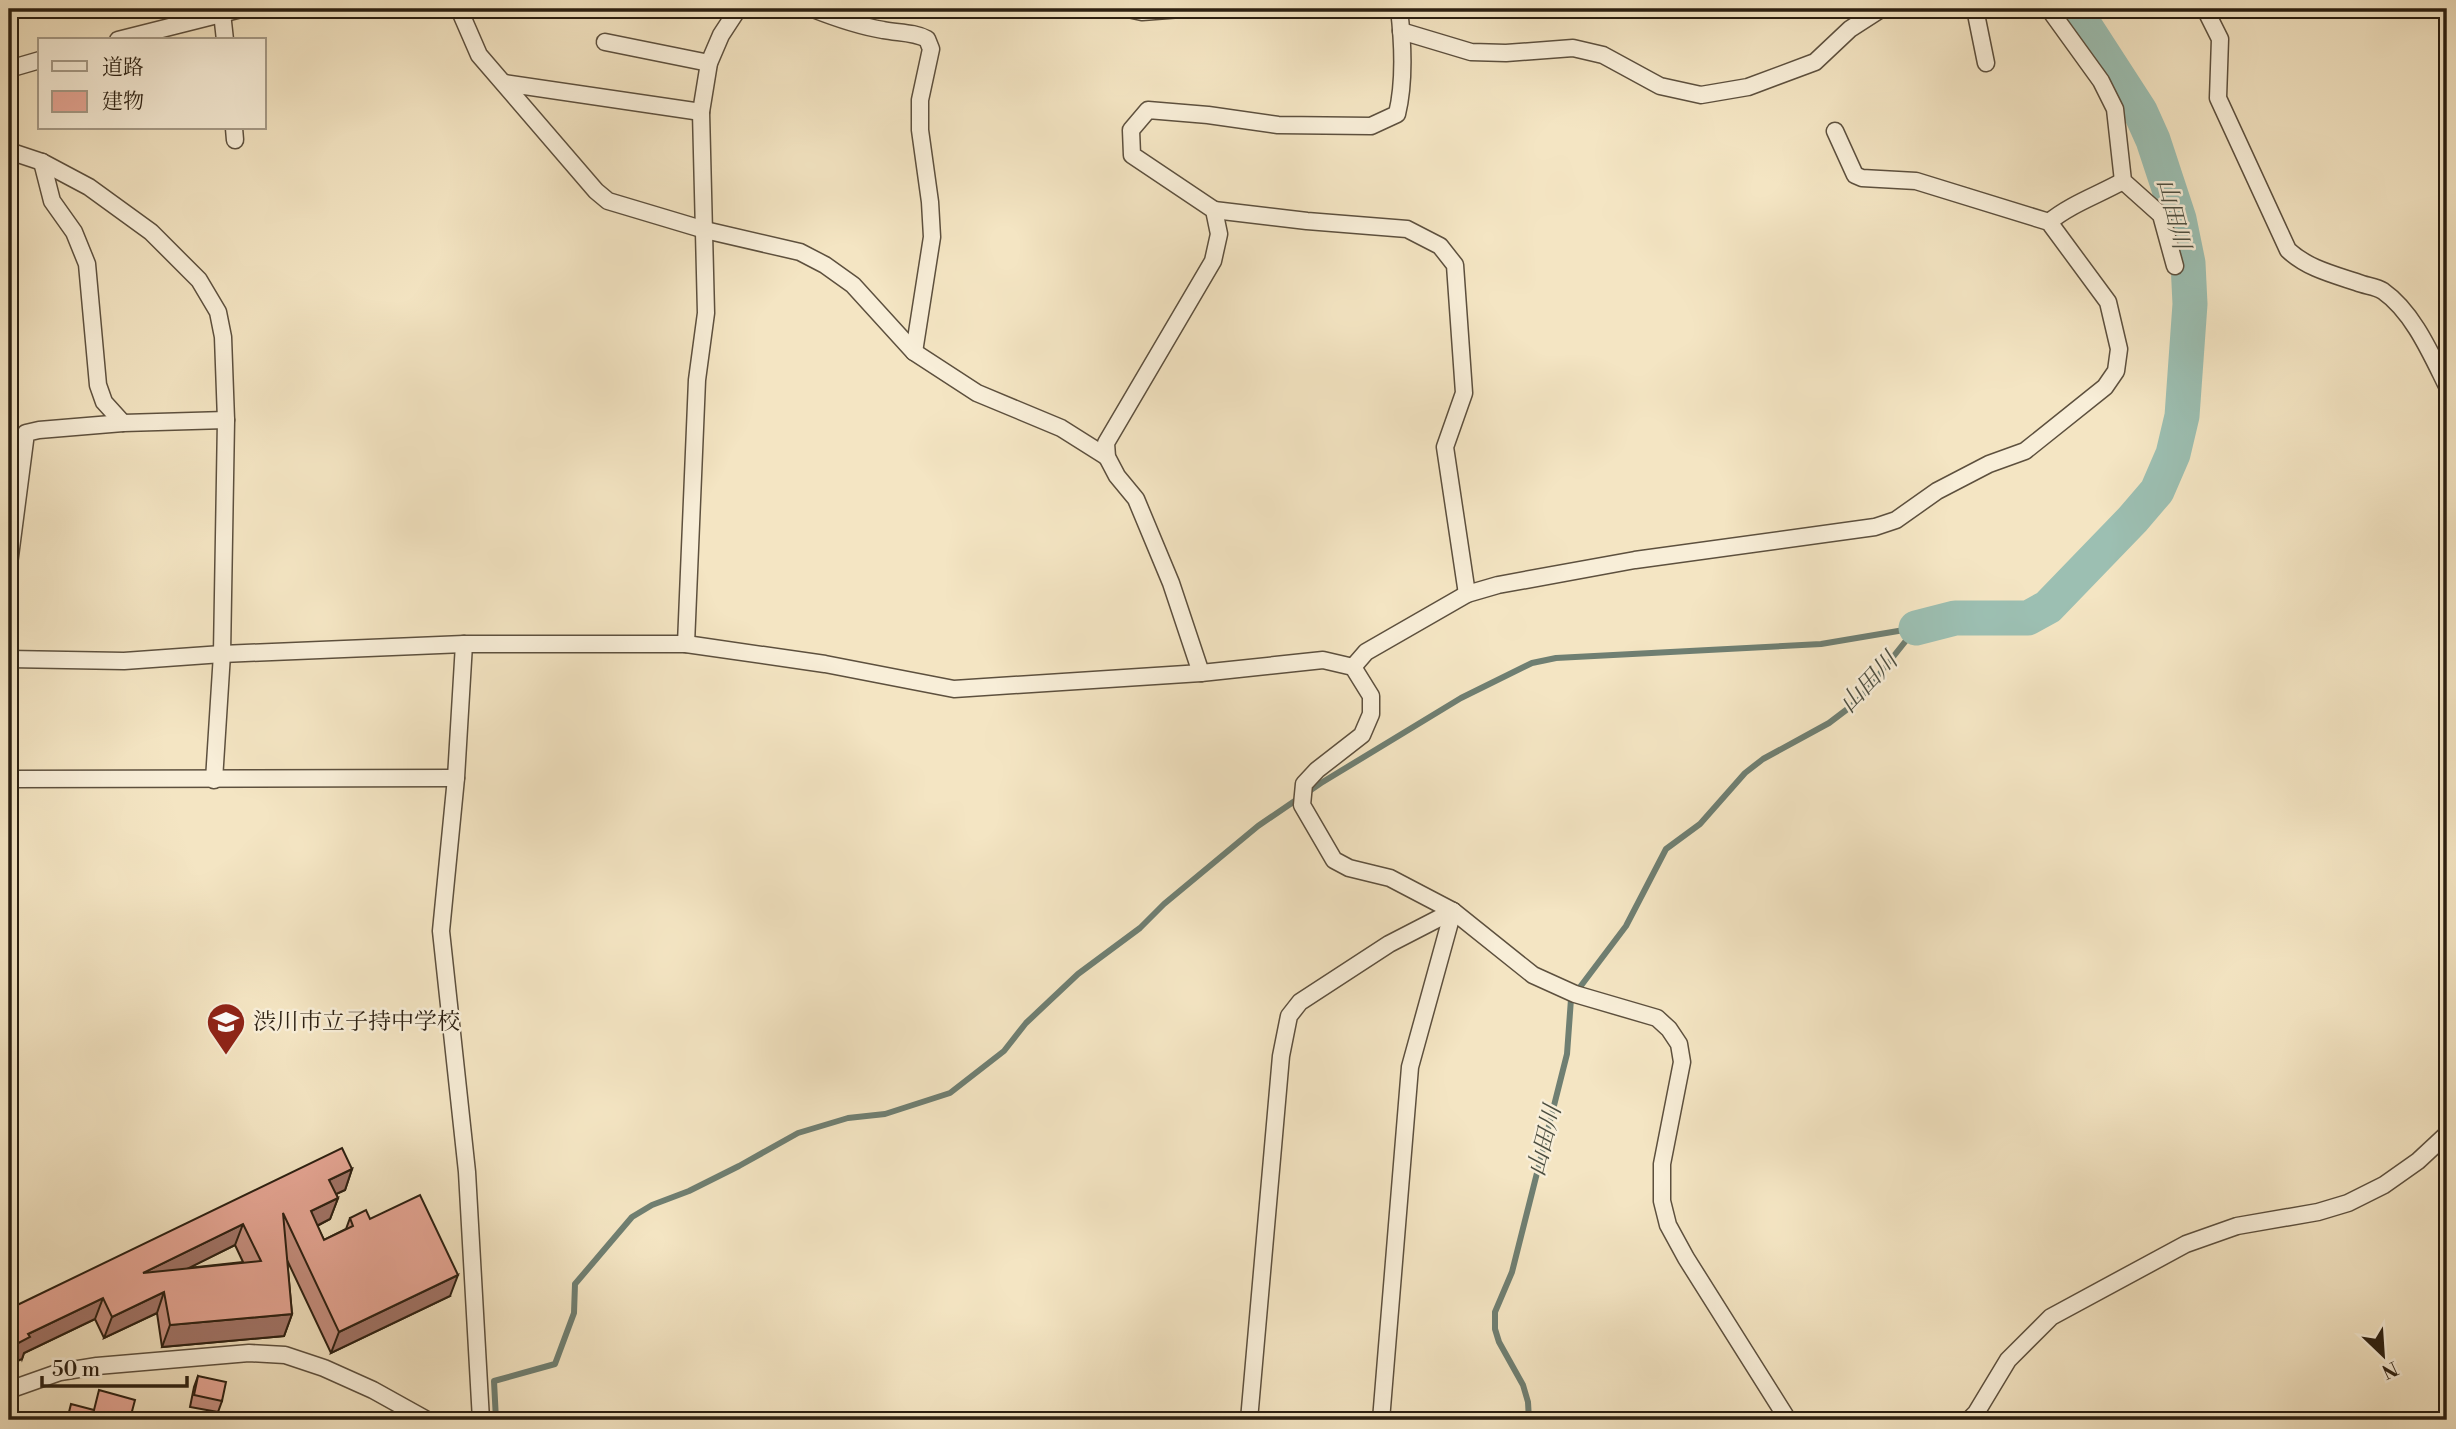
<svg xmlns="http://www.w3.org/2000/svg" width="2456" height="1429" viewBox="0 0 2456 1429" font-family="'Libre Bodoni','Noto Serif JP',serif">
	<rect width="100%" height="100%" fill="#f4e5c3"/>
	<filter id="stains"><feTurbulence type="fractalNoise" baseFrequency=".00286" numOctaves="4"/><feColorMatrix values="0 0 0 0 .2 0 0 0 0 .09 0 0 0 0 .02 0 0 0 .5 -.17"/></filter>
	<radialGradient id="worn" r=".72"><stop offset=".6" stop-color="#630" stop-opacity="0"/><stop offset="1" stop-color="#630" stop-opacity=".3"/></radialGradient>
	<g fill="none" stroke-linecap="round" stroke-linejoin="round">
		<!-- stream -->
		<g stroke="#6f7f72" stroke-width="6">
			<path d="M496 1420 494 1381 555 1364 574 1313 575 1284 632 1217 652 1205 689 1191 739 1166 798 1133 848 1118 885 1114 950 1093 1004 1051 1026 1023 1078 974 1140 928 1164 904 1258 826 1321 783 1461 698 1532 663 1556 658 1821 644 1916 628"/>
			<path d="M1529 1420 1528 1402 1523 1385 1499 1342 1495 1329V1312L1512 1272 1567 1054 1571 999 1626 926 1666 849 1700 824 1745 773 1763 759 1829 723 1858 701 1916 628"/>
		</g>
		<!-- river -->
		<path stroke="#9cbfb2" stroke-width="35" d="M1916 628 1955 618H2028L2048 607 2133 519 2157 491 2173 454 2182 416 2190 304 2188 263 2179 219 2153 140 2140 111 2074 9"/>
		<!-- minor casing -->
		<g stroke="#5d503e" stroke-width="19">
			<g id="minor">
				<path d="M459 9 479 55 596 191 608 201 705 230 800 252 825 265 853 285 914 352 977 393 1061 428 1107 457"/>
				<path d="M813 9C836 18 859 26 883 30 898 33 914 32 927 39L931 49 920 100V130L930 202 932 237 914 352"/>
				<path d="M1128 9 1142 12 1181 9"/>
				<path d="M1975 9 1986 63"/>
				<path d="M2049 9 2101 81 2115 109 2123 181 2161 215 2175 266"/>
				<path d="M2205 9 2220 39 2218 98 2288 250C2308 269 2336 275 2362 284 2368 286 2377 287 2383 291 2413 312 2431 354 2447 386"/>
				<path d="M222 13 225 40"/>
				<path d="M1401 31 1471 52 1506 53 1573 48 1603 55 1660 86 1701 95 1748 87 1815 62 1850 29 1881 9"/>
				<path d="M118 40 241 9"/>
				<path d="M605 42 709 63"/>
				<path d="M9 69 40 60"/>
				<path d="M504 83 701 112"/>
				<path d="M234 128 235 140"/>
				<path d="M9 151 42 162 89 187 151 232 199 280 218 312 223 337 226 420 222 654 214 780"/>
				<path d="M42 162 52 201 74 232 87 264 98 385 104 402 123 423"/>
				<path d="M1214 210 1307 221 1407 229 1440 246 1455 265 1464 393 1445 447 1467 594"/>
				<path d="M2049 222C2071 204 2098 195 2123 181"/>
				<path d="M9 564 26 433 39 430 123 423 226 420"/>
				<path d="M464 644 456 778 441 931 467 1172 481 1420"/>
				<path d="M686 644 697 380 706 313 701 112 709 63 721 35 738 9"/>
				<path d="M9 659 124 661 222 654 464 644H686L825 664 954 689 1201 673 1323 660 1353 667 1371 696V714L1362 735 1317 770 1304 784 1302 805 1334 860 1349 868 1390 878 1453 911 1533 975 1575 994 1657 1018 1669 1029 1679 1044 1682 1062 1662 1164V1201L1668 1225 1686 1258 1788 1420"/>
				<path d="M1353 667 1366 652 1467 594 1498 585 1635 560 1875 527 1896 520 1937 491 1989 464 2025 451 2105 387 2116 371 2119 349 2108 302 2049 222 1916 181 1862 178 1855 175 1835 131"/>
				<path d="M1201 673 1171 583 1136 499 1117 476 1107 457 1106 443 1213 261 1219 234 1214 210 1132 155 1131 130 1148 110 1208 115 1278 125 1371 126 1397 114C1405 81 1403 43 1399 9"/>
				<path d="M9 779 456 778"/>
				<path d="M9 1390 60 1372 97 1366 249 1353 285 1355 324 1368 373 1390 427 1420"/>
				<path d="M1249 1420 1281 1056 1289 1016 1300 1002 1389 944 1453 911"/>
				<path d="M1381 1420 1410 1067 1453 911"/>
				<path d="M1969 1420 1976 1413 2008 1360 2051 1317 2186 1244 2237 1226 2318 1212 2348 1203 2384 1185 2418 1161 2447 1134"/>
			</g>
		</g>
		<!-- minor -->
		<use href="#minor" stroke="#f8eed8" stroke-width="16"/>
	</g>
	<!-- wall -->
	<g fill="#c79081" stroke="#2b1f11" stroke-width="2" fill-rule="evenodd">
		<path d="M352 1169 345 1190 336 1194 338 1198 330 1219 317 1226 324 1240 346 1229 350 1218 370 1219 450 1296 331 1353 287 1260 292 1314 284 1336 162 1347 157 1313 104 1338 95 1319 24 1353 22 1359 9 1309ZM235 1245 243 1262 188 1268Z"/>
		<path d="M198 1376 222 1401 218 1412 190 1407 194 1387Z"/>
	</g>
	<!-- shaded-wall -->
	<g fill="#a27569" stroke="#2b1f11" stroke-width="2">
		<path d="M352 1169 345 1190 321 1201 329 1180Z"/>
		<path d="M338 1198 330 1219 303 1233 311 1211Z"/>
		<path d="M243 1224 235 1245 135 1295 143 1273Z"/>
		<path d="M458 1275 450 1296 331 1353 339 1332Z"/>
		<path d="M164 1292 157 1313 104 1338 112 1317Z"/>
		<path d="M103 1298 95 1319 24 1353 22 1359 9 1365V1348L28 1334Z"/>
		<path d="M292 1314 284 1336 162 1347 170 1325Z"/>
	</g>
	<!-- building -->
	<g fill="#e7a796" stroke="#2b1f11" stroke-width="2" fill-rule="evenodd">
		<path d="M342 1148 352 1169 329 1180 338 1198 311 1211 324 1240 353 1226 350 1218 366 1210 370 1219 420 1195 458 1275 339 1332 283 1213 292 1314 170 1325 164 1292 112 1317 103 1298 28 1334 30 1337 9 1348V1309ZM243 1224 261 1261 143 1273Z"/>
		<path d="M198 1376 226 1382 222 1401 194 1395Z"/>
		<path d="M99 1390 135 1400 130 1419 135 1420H67L71 1404 94 1410Z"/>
	</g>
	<!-- icons -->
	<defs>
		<g id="school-pin" transform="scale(2.0125)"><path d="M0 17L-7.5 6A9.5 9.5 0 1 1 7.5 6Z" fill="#8f2418" stroke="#f8eed8"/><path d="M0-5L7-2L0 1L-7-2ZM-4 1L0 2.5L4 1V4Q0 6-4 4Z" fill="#fff"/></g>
	</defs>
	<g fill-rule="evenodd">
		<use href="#school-pin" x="226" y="1022"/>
	</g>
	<g text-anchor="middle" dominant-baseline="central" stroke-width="5" stroke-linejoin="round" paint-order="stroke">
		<!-- poi labels -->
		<g font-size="23" fill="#2b1f11" stroke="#f8eed8" text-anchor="start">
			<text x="253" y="1022">渋川市立子持中学校</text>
		</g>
		<!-- water labels -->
		<g font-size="24" font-style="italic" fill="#4d4f41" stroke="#f8eed8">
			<text transform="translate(2173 214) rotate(76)">山田川</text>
			<text transform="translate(1869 683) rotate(-47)">山田川</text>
			<text transform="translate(1545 1141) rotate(-76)">山田川</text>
		</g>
	</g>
	<!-- margin -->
	<rect width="2456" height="1429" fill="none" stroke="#f4e5c3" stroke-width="35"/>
	<rect x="10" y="10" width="2435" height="1408" fill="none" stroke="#2b1f11" stroke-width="3.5"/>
	<rect x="18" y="18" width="2421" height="1394" fill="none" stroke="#2b1f11" stroke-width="2"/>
	<!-- legend -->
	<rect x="38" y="38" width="228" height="91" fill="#f8eed8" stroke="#a69b88" stroke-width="2"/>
	<rect x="52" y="61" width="35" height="10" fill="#f8eed8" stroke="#a69b88" stroke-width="2"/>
	<text x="102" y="74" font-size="21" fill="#2b1f11">道路</text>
	<rect x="52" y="91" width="35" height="21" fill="#e7a796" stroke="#a69b88" stroke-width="2"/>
	<text x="102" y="108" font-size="21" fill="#2b1f11">建物</text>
	<!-- north arrow -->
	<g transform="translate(2383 1355) rotate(155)" stroke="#f8eed8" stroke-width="5" paint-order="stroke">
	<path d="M0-5L12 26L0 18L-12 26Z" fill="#2b1f11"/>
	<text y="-10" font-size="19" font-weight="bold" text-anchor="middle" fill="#2b1f11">N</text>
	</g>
	<!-- scale -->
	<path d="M42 1376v10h145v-10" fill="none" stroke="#2b1f11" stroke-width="3.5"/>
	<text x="52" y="1376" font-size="21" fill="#2b1f11" stroke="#f8eed8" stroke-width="5" paint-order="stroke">50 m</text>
	<rect width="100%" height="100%" filter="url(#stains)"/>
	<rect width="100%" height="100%" fill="url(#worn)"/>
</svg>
